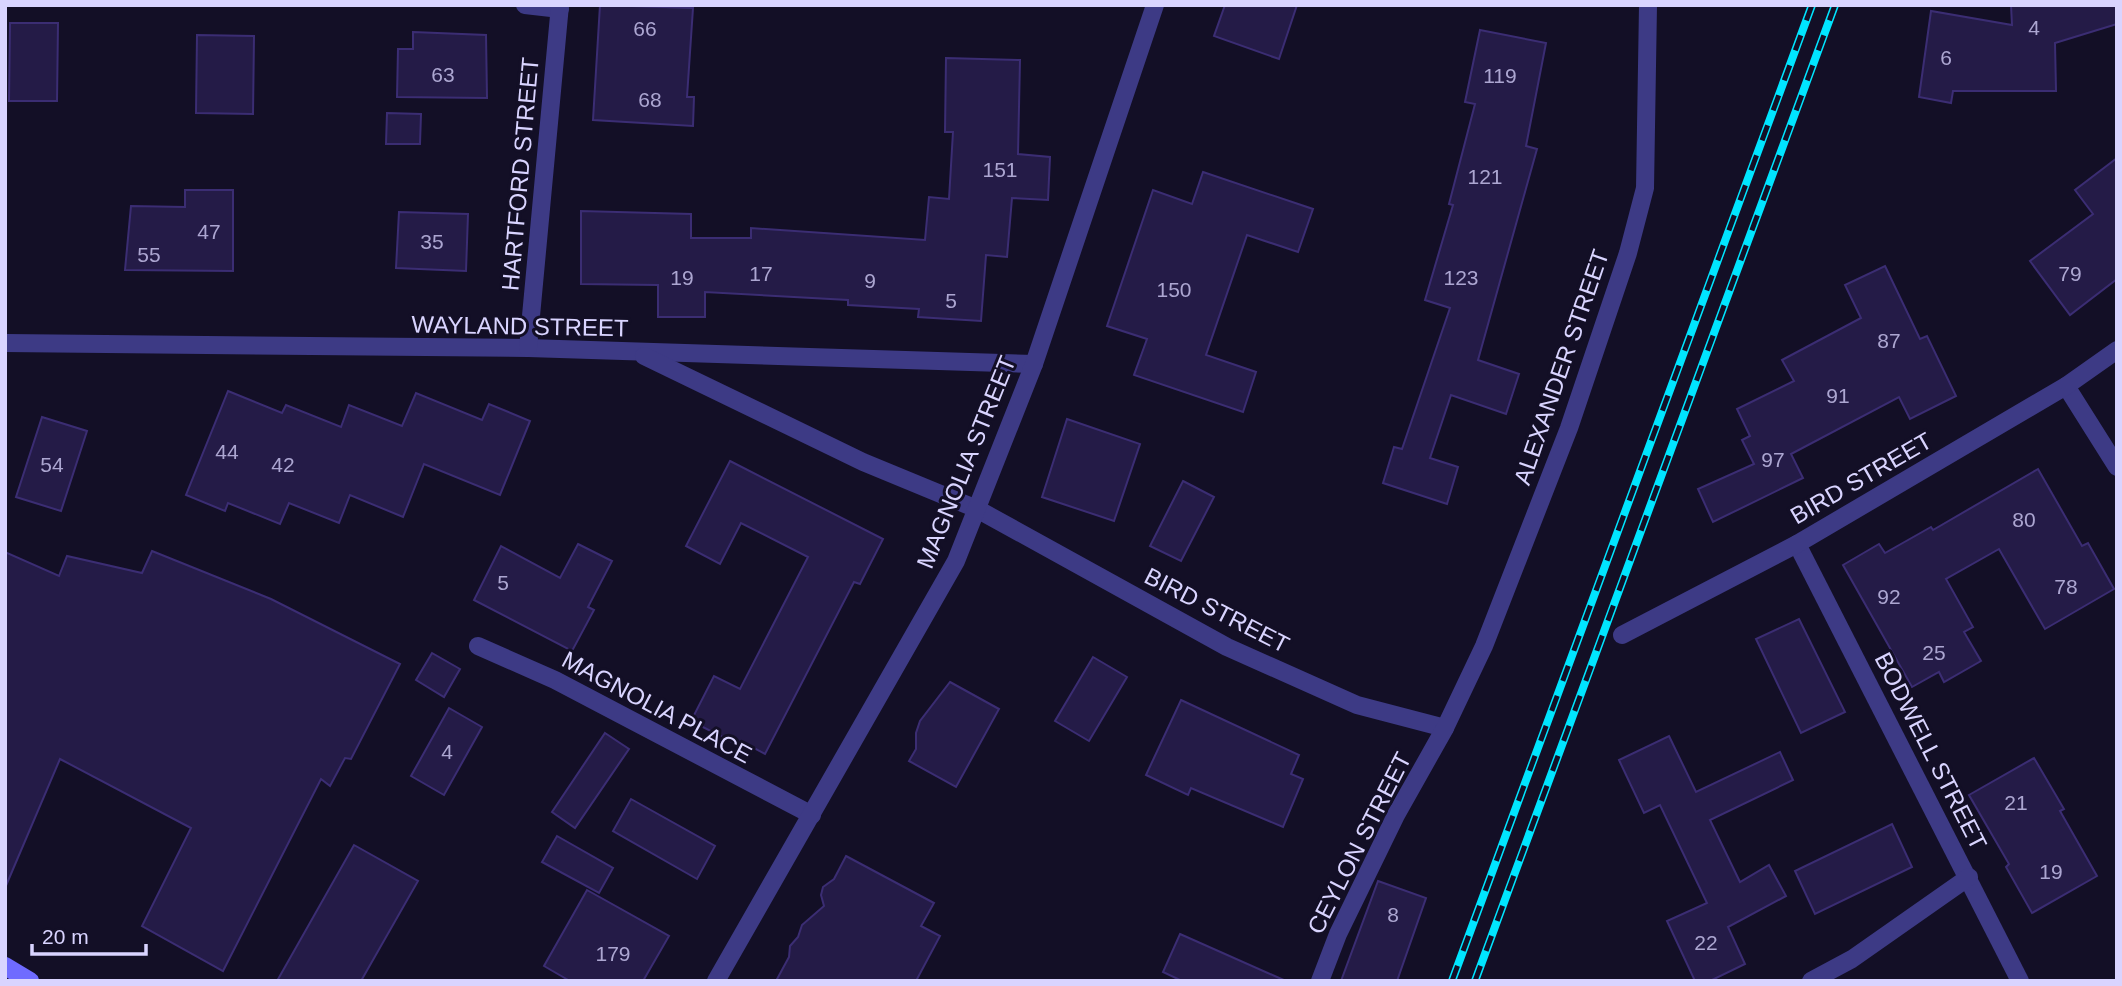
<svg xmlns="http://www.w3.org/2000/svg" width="2122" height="986" viewBox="0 0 2122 986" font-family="Arial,sans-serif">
	<rect width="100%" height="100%" fill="#130f26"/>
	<!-- building -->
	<g fill="#241b47" stroke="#3b2d73" stroke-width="2">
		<path d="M600 5 693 8 687 97H694L693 126 593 120Z"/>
		<path d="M1225 5H1297L1279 59 1214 36Z"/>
		<path d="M2011 5H2117V24L2055 43 2056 91H1953L1951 103 1919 97 1931 11 2012 25Z"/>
		<path d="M10 23H58L57 101H9Z"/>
		<path d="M1480 30 1546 43 1526 146 1537 149 1478 360 1519 374 1506 414 1451 395 1430 458 1458 467 1447 504 1383 483 1394 447 1402 449 1450 308 1425 300 1453 205 1449 204 1475 104 1465 102Z"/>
		<path d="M413 32 486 35 487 98 397 97 398 49H413Z"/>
		<path d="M197 35 254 36 253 114 196 113Z"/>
		<path d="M946 58 1020 60 1018 154 1050 157 1048 200 1012 198 1007 257 986 255 981 321 918 317 919 309 848 305V300L705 292V317H658V285L581 284V211L691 214V238H751V228L925 240 929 197 949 199 953 132H945Z"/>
		<path d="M387 113 421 114 420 144H386Z"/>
		<path d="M2117 158V279L2070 315 2030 261 2093 214 2075 190Z"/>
		<path d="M1203 172 1313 209 1298 252 1247 235 1206 355 1256 372 1243 412 1134 375 1147 339 1107 326 1153 190 1192 204Z"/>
		<path d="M185 190H233V271L125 270 131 206 185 207Z"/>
		<path d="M399 212 468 214 466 271 396 268Z"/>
		<path d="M1885 266 1920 339 1927 336 1956 396 1910 419 1899 397 1791 454 1803 478 1713 522 1698 489 1754 464 1742 440 1750 436 1737 409 1794 381 1782 360 1861 318 1845 285Z"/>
		<path d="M228 391 282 413 286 405 341 427 349 405 402 426 416 393 482 420 489 404 530 421 500 495 424 464 403 517 350 495 339 523 289 503 280 524 228 503 225 511 186 495Z"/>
		<path d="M42 417 87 431 61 511 16 497Z"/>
		<path d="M1067 419 1140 444 1114 521 1042 497Z"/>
		<path d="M730 461 883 539 860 584 854 582 765 754 741 741 738 745 691 721 714 676 740 689 808 557 741 523 720 564 686 546Z"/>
		<path d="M2038 469 2082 546 2088 543 2114 589 2045 629 1999 549 1946 579 1973 627 1964 632 1981 661 1944 682 1939 672 1912 687 1843 565 1879 544 1885 553 1931 527 1933 530Z"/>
		<path d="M1183 481 1214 497 1181 561 1150 546Z"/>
		<path d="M578 544 612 561 588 607 594 610 572 651 474 600 501 546 560 578Z"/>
		<path d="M152 551 271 599 400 664 351 759 345 758 330 786 321 779 223 971 142 926 191 828 60 759 5 888V552L59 576 67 556 142 573Z"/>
		<path d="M1799 619 1845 712 1801 733 1756 639Z"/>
		<path d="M432 653 460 669 444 697 416 680Z"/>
		<path d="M1093 657 1127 677 1089 741 1055 721Z"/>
		<path d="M950 682 999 709 956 787 909 761 916 749V733L920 721Z"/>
		<path d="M1181 700 1299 755 1291 774 1303 779 1283 827 1191 788 1188 795 1146 775Z"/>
		<path d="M449 708 482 727 444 795 411 776Z"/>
		<path d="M605 733 629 749 575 828 552 812Z"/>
		<path d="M1669 736 1696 792 1780 752 1793 780 1710 820 1740 882 1769 865 1786 896 1728 927 1745 964 1710 981H1695L1667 921 1707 903 1660 805 1644 813 1619 760Z"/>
		<path d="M2034 758 2064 809 2060 811 2097 876 2032 913 2006 867 2009 864 1969 795Z"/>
		<path d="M631 799 715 846 697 879 613 831Z"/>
		<path d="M1892 824 1912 867 1815 914 1795 871Z"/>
		<path d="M557 836 613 868 599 893 542 862Z"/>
		<path d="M354 845 418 881 361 981H277Z"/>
		<path d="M846 856 934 903 921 926 940 936 916 981H776L789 957 790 946 798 937 802 925 824 906 821 895 823 887 834 879Z"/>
		<path d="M1378 881 1426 898 1397 981H1341Z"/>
		<path d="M587 890 669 936 643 981H570L544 966Z"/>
		<path d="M1180 934 1286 981H1182L1163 972Z"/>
	</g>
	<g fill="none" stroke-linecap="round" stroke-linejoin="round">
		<!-- street -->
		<g stroke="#3d3a85" stroke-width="18">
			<path d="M525 5 560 9"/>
			<path d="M5 343 528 348 1034 364"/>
			<path d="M528 348 560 5"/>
			<path d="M644 356 863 462 977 509 1227 647 1357 705 1445 728"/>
			<path d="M2066 386 2117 467"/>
			<path d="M1797 544 2020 981"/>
			<path d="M1622 635 1797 544 2066 386 2117 350"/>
			<path d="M478 646 555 680 812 815"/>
			<path d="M716 981 956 561 1034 364 1155 5"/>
			<path d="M1320 981 1338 934 1396 815 1445 728 1484 646 1569 428 1628 253 1645 188 1648 5"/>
			<path d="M1811 981 1852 959 1969 877"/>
		</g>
		<!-- secondary -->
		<path stroke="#6f6bff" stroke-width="18" d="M5 966 30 981"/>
		<!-- rail casing -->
		<g stroke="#00e5ff" stroke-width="8">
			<g id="rail">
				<path d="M1452 981 1812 5"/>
				<path d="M1475 981 1835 5"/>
			</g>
		</g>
		<!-- rail -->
		<use href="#rail" stroke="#130f26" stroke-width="5" stroke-dasharray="16" stroke-linecap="butt"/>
	</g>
	<g text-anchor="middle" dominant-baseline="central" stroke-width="6" stroke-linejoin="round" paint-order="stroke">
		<!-- number labels -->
		<g font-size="21" fill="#aca6d1">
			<text x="2034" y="27">4</text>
			<text x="645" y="28">66</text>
			<text x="1946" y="57">6</text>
			<text x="443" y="74">63</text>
			<text x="1500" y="75">119</text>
			<text x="650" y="99">68</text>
			<text x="1000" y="169">151</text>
			<text x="1485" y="176">121</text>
			<text x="209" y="231">47</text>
			<text x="432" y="241">35</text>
			<text x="149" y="254">55</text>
			<text x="761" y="273">17</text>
			<text x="2070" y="273">79</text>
			<text x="682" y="277">19</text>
			<text x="1461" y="277">123</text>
			<text x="870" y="280">9</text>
			<text x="1174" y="289">150</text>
			<text x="951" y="300">5</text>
			<text x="1889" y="340">87</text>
			<text x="1838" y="395">91</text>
			<text x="227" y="451">44</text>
			<text x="1773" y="459">97</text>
			<text x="52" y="464">54</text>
			<text x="283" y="464">42</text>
			<text x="2024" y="519">80</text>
			<text x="503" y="582">5</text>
			<text x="2066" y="586">78</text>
			<text x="1889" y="596">92</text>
			<text x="1934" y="652">25</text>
			<text x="447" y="751">4</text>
			<text x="2016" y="802">21</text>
			<text x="2051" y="871">19</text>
			<text x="1393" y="914">8</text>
			<text x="1706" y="942">22</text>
			<text x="613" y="953">179</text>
		</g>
		<!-- street labels -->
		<g font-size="24" fill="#d9d4ff" stroke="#130f26">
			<text transform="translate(520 174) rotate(-85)">HARTFORD STREET</text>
			<text transform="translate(520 326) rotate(1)">WAYLAND STREET</text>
			<text transform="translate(1561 367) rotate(-71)">ALEXANDER STREET</text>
			<text transform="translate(966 462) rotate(-68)">MAGNOLIA STREET</text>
			<text transform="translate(1861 478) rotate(-30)">BIRD STREET</text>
			<text transform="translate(1217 610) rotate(27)">BIRD STREET</text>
			<text transform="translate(657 707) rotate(28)">MAGNOLIA PLACE</text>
			<text transform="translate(1931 751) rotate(63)">BODWELL STREET</text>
			<text transform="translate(1359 843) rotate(-63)">CEYLON STREET</text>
		</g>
	</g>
	<!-- border -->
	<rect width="2122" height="986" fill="none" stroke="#d9d4ff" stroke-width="14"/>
	<!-- scale -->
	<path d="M32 944v10h114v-10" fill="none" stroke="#d9d4ff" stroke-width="3.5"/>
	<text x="42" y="944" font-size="21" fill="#d9d4ff" stroke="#130f26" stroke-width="5" paint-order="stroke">20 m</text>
</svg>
